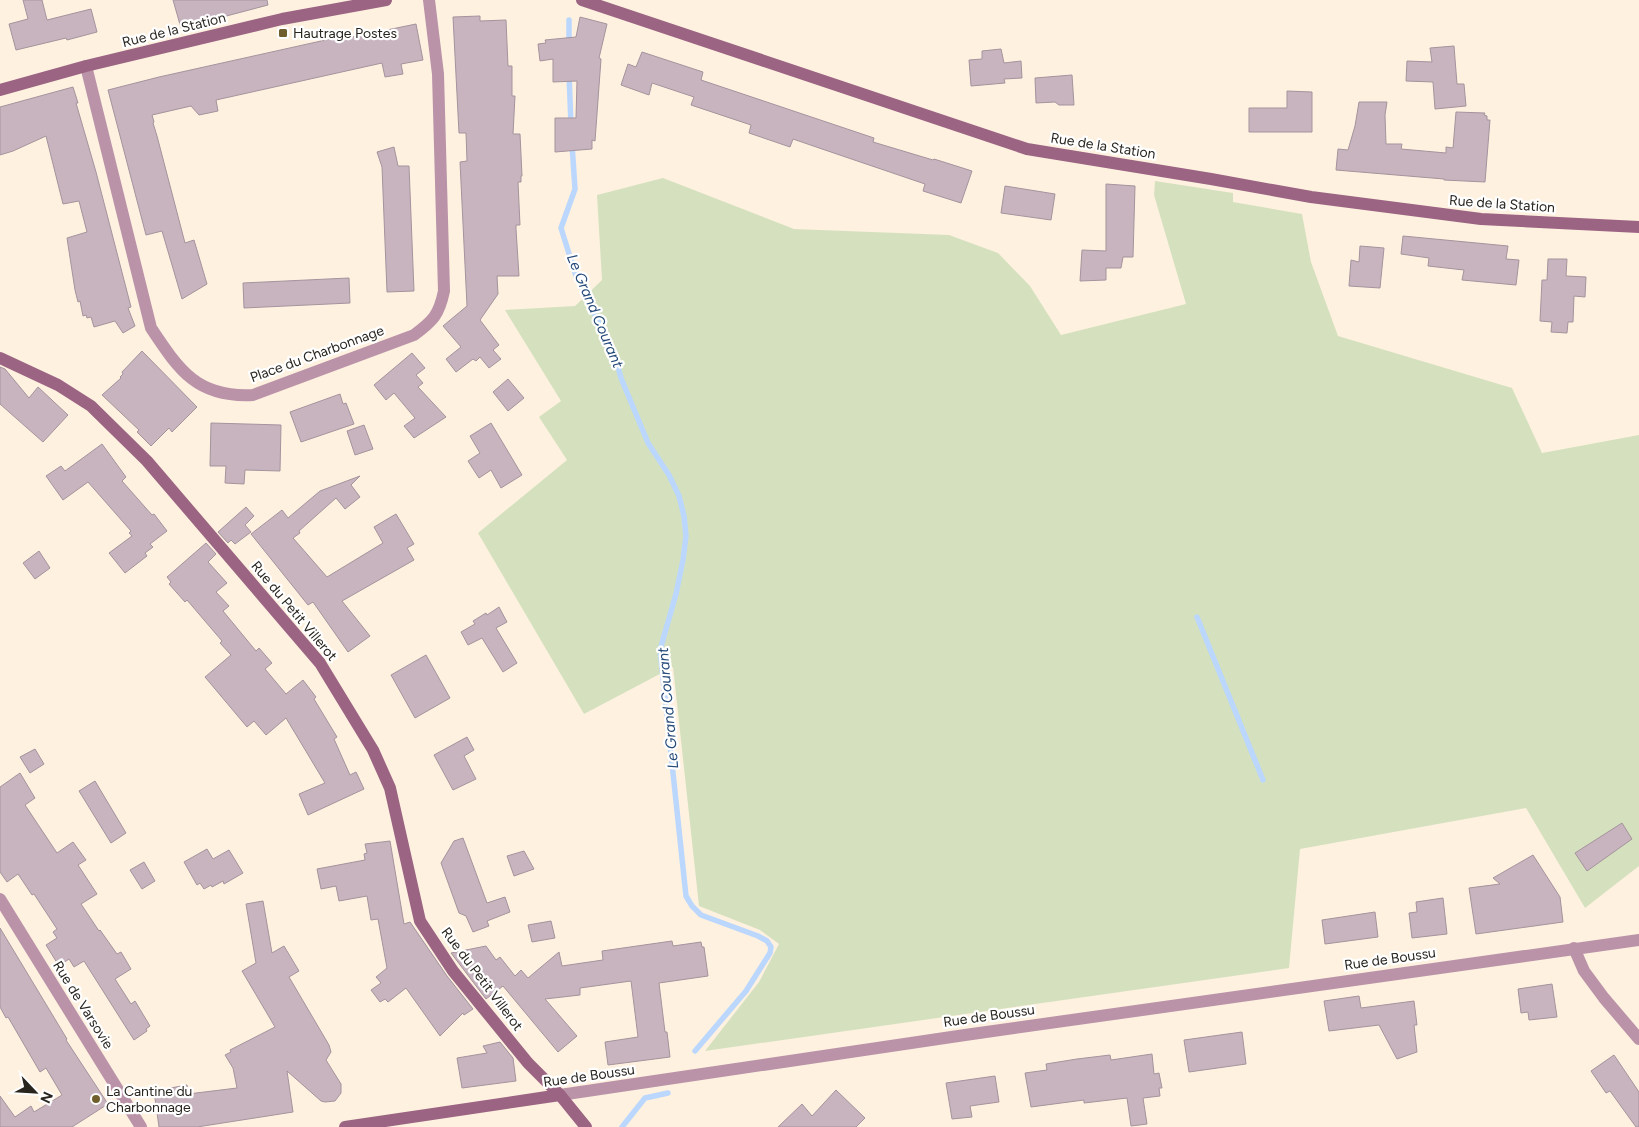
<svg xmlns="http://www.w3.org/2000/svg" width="1639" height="1127" viewBox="0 0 1639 1127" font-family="Figtree,sans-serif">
	<rect width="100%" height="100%" fill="#fef1e0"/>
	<!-- green -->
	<path fill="#d5e1be" d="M663 178 794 229 949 235 998 253 1030 286 1061 335 1186 304 1154 195 1155 181 1233 193V202L1302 214 1311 262 1338 336 1512 388 1542 453 1639 435V866L1585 908 1526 808 1300 849 1289 968 705 1051 759 982 779 944 760 930 699 906 673 667 584 714 478 533 567 460 539 417 561 401 505 310 575 306 602 280 597 195Z"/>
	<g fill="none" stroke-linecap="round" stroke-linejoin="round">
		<!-- stream -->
		<g stroke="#bbd7fd" stroke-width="5.5">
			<path d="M569 20V45"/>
			<path d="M569 74 571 125"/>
			<path d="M572 144 575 189 561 228 576 276 615 356 621 378 648 443 669 475 679 496 684 516 686 536 683 560 676 594 660 650 686 896 692 906 701 915 758 936 767 941 771 947 770 953 746 991 695 1051"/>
			<path d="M1197 617 1263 780"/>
			<path d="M622 1127 645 1098 668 1093"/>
		</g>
	</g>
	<!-- building -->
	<g fill="#c7b4bf" stroke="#a5939d">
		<path d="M23 0H42L47 20 91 9 97 32 67 40 66 38 16 50 9 24 28 19Z"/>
		<path d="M173 0H267L268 5 181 28Z"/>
		<path d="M480 16V21L506 20 508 66H512V96H515L513 134H520L522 176H521V182H518L520 225H516V229L519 276H497L498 294 480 320 499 345 493 350 501 359 489 368 480 357 476 361 473 359 456 372 446 359 461 347 443 326 467 306 460 162 467 161 466 133H459L453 17Z"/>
		<path d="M580 17 607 24 599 58 601 59 595 141 592 140V149L555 152V118H576L577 81 553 82V59L540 61 538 44 546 43 545 40 576 37Z"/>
		<path d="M416 24 423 60 401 64 403 74 385 77 382 63 216 100 218 111 199 115 191 106 152 115 154 122 153 123 157 136 185 243 194 240 207 284 182 299 162 231 146 235 108 90 159 77 348 35V38Z"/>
		<path d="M1454 46 1457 84H1464L1466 106 1435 109 1433 82 1406 81 1407 61 1432 62 1430 48Z"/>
		<path d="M1001 49 1004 63 1021 61 1022 78 1004 79 1005 83 971 86 969 60 982 59V51Z"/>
		<path d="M642 52 703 72 701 80 874 138 873 142 933 160 934 159 972 171 961 203 923 191 925 184 825 150 793 139 790 147 749 133 751 125 691 105 694 97 652 83 649 95 621 85 628 64 636 67Z"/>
		<path d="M1072 75 1074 105H1059L1055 102 1036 103 1035 78Z"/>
		<path d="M73 87 78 103H76L96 172 131 307 128 308 135 326 123 333 115 321 94 327 91 317 87 318 86 315 83 316 80 301 78 302 75 290 67 238 87 232 79 201 63 204 46 136 13 151 0 155V107Z"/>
		<path d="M1287 91 1312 92V132H1249V108H1287Z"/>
		<path d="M1359 102H1387L1385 115 1386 144H1402L1401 149 1446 153V147L1453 148 1456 112 1485 113 1484 115 1487 116V120H1490L1485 182 1444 180V179L1336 170 1338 149 1348 150 1355 126Z"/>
		<path d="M394 147 398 166H409L414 291 387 292 382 167 377 152Z"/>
		<path d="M1106 184 1135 186 1133 257H1123L1121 268H1106V280L1080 281 1082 250 1106 251Z"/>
		<path d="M1005 186 1055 194 1051 220 1001 213Z"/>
		<path d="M1403 236 1508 246 1506 259 1519 260 1516 285 1462 280 1464 270 1428 266 1429 258 1401 254Z"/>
		<path d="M1360 246 1384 248 1380 288 1349 286 1351 260 1359 262Z"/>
		<path d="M1548 259H1567L1566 276 1586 277 1585 297 1574 296 1573 322H1568L1567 333 1551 332 1552 322 1540 321 1542 280H1547Z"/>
		<path d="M349 278 350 303 244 308 243 283Z"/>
		<path d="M142 351 197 407 172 432 169 428 151 446 137 432 139 430 102 395 121 378 120 377 123 374 122 372Z"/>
		<path d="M412 353 425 368 416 375 423 383 418 387 446 417 414 438 404 426 415 418 394 393 386 400 374 385Z"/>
		<path d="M0 367 5 369 29 398 38 387 68 415 43 442 0 404Z"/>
		<path d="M508 379 524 398 508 411 493 392Z"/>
		<path d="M340 394 343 404 346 403 354 424 301 442 290 412Z"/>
		<path d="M211 423 281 425 280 471 245 470 244 484 225 483 226 466H210Z"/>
		<path d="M491 423 522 475 501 488 491 470 479 478 468 461 480 453 470 436Z"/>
		<path d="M364 425 373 449 355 455 347 431Z"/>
		<path d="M102 444 126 477 122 481 152 515 154 514 167 531 150 544 153 547 145 553 147 556 125 573 109 553 132 536 129 533 131 531 88 482 63 500 46 476 61 466 65 471Z"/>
		<path d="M360 476 351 485 360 497 345 509 336 498 299 531 300 533 293 538 327 577 383 543 374 527 396 514 414 544 407 548 414 560 342 601 370 636 348 652 313 602 308 605 251 534 282 510 288 518 320 491Z"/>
		<path d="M246 507 254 516 245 525 251 532 235 544 231 540 228 543 218 532Z"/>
		<path d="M206 543 216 554 208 562 227 583 216 592 229 606 223 611 256 651 259 648 272 663 265 669 286 694 303 680 316 697 314 699 337 737 334 739 350 775 356 772 364 789 308 815 299 794 325 783 286 718 266 735 254 721 247 727 205 677 231 655 220 643 222 641 187 600 185 602 169 584 171 582 167 577Z"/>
		<path d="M39 551 50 568 35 579 23 563Z"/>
		<path d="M499 607 507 622 496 628 517 663 503 672 482 638 468 645 461 632 475 624 473 621 486 613 487 615Z"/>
		<path d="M426 655 450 698 415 718 391 675Z"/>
		<path d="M467 737 474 750 464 756 476 779 453 790 434 755Z"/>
		<path d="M35 749 44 764 30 773 20 757Z"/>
		<path d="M20 773 35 798 25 805 57 853 73 842 86 860 78 865 97 894 81 904 99 931 100 930 117 954 121 952 131 969 115 979 131 1004 135 1001 150 1026 146 1029 147 1031 134 1040 84 961 74 967 69 959 59 966 46 945 57 938 53 932 57 929 34 894 32 895 18 874 7 882 0 872V787Z"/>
		<path d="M95 781 126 833 111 843 79 791Z"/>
		<path d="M1622 823 1632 839 1587 871 1575 853Z"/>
		<path d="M463 838 487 903 505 897 510 912 487 921 489 926 473 932 466 916 459 913 441 863 454 841Z"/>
		<path d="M390 841 404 924 410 922 447 976 473 1009 464 1015 463 1013 440 1036 406 988 388 1002 385 999 380 1002 371 990 381 983 376 977 387 968 378 919 371 920 367 896 339 901 336 886 321 889 317 869 365 860 364 854 367 853 365 844Z"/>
		<path d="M207 849 213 859 229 850 243 873 224 884 223 881 212 887 211 885 204 889 200 883 197 885 184 862Z"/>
		<path d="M524 851 534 869 514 876 507 856Z"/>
		<path d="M1533 855 1560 897 1563 922 1476 934 1469 888 1500 884 1493 878Z"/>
		<path d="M144 862 155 881 142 889 130 870Z"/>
		<path d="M1443 898 1447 934 1412 938 1409 913 1417 912 1416 902Z"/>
		<path d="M263 901 272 953 284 946 299 971 289 977 329 1045 331 1052 326 1060 341 1084V1093L335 1101 325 1102 321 1101 287 1071 293 1112 197 1127H159L154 1091 187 1085 188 1094 237 1088 233 1068 225 1055 231 1052 230 1050 275 1027 242 971 256 963 246 904Z"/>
		<path d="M1375 912 1378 937 1325 944 1322 920Z"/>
		<path d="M551 921 555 938 532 942 528 925Z"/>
		<path d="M0 928 67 1039 66 1040 108 1104 72 1127H0V1096L15 1117 31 1106 34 1112 62 1095 46 1068 40 1072 8 1017 6 1018 0 1007Z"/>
		<path d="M672 941 673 946 701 942 702 947H704L708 976 659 983 665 1032H667L670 1057 608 1065 605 1042 638 1037 631 981 580 988V995L545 999 577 1036 558 1052 503 986 486 999 451 953 486 946 496 960 500 957 515 976 521 970 528 978 559 952 562 966 603 960 602 951Z"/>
		<path d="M1552 984 1557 1017 1529 1020 1528 1012 1521 1013 1518 989Z"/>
		<path d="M1359 996 1361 1008 1414 1001 1417 1025H1414L1417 1052 1397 1059 1379 1025 1329 1031 1324 1001Z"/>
		<path d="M1242 1032 1246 1064 1189 1072 1184 1040Z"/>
		<path d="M500 1042 513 1058 516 1081 462 1088 457 1058 487 1053 483 1046Z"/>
		<path d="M1152 1054 1154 1074 1159 1073 1162 1088H1159L1160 1096 1143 1098 1147 1124 1131 1126 1127 1098 1084 1103V1100L1031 1107 1025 1073 1047 1070 1046 1064 1077 1059 1110 1055 1111 1060Z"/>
		<path d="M1614 1055 1639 1092V1127H1636L1610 1091 1606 1093 1591 1071Z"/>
		<path d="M995 1076 999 1102 970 1106 972 1117 952 1119 946 1083Z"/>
		<path d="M836 1090 865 1118 856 1127H778L802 1104 812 1116Z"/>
	</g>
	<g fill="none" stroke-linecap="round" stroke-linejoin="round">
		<!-- street -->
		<g stroke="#ba93a8" stroke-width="12">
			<path d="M86 66 151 328C179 370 197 398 253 395L414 335C433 321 439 315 444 291L438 74 429 0"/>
			<path d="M0 899 141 1127"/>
			<path d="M1574 948 1584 971 1604 998 1639 1039"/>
			<path d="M560 1095 965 1035 1639 940"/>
		</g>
		<!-- secondary -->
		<g stroke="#9c6483" stroke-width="12">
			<path d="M582 0 1027 149 1211 179 1311 197 1481 219 1639 227"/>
			<path d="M0 90 86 66 282 19 386 0"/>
			<path d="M0 358 58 385 91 406 147 461 320 663 373 750 390 788 420 921 453 971 528 1063 560 1095 586 1127"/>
			<path d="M345 1127 560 1095"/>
		</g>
	</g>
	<!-- markers -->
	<g fill="#705e2c" stroke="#fff" stroke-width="2">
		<rect x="278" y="28" width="10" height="10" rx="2.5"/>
		<circle cx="96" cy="1099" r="5"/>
	</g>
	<g text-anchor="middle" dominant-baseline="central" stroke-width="4.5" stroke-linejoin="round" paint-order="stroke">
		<!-- street labels -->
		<g font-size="14" fill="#28241e" stroke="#fff">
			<text transform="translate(174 30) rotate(-14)">Rue de la Station</text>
			<text transform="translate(1103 146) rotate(9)">Rue de la Station</text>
			<text transform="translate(1502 204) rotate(4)">Rue de la Station</text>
			<text transform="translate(317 354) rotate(-20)">Place du Charbonnage</text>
			<text transform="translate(294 611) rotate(50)">Rue du Petit Villerot</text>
			<text transform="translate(1390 959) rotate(-8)">Rue de Boussu</text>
			<text transform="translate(482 979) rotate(53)">Rue du Petit Villerot</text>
			<text transform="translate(83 1005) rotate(58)">Rue de Varsovie</text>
			<text transform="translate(989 1016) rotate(-8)">Rue de Boussu</text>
			<text transform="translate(589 1076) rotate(-8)">Rue de Boussu</text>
		</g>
		<!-- poi labels -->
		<g font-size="14" fill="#28241e" stroke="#fff" text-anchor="start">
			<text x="293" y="33">Hautrage Postes</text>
			<text x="106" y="1091">La Cantine du<tspan x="106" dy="16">Charbonnage</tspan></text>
		</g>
		<!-- water labels -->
		<g font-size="15" font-style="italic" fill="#254a7a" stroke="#fff">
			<text transform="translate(595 311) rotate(67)">Le Grand Courant</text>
			<text transform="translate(668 708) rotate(-95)">Le Grand Courant</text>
		</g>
	</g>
	<!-- north arrow -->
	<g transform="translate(35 1092) rotate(115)" stroke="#ffffff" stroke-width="4" paint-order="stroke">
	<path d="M0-4L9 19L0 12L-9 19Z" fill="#28241e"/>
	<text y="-8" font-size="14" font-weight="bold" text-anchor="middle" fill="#28241e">N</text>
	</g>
</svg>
